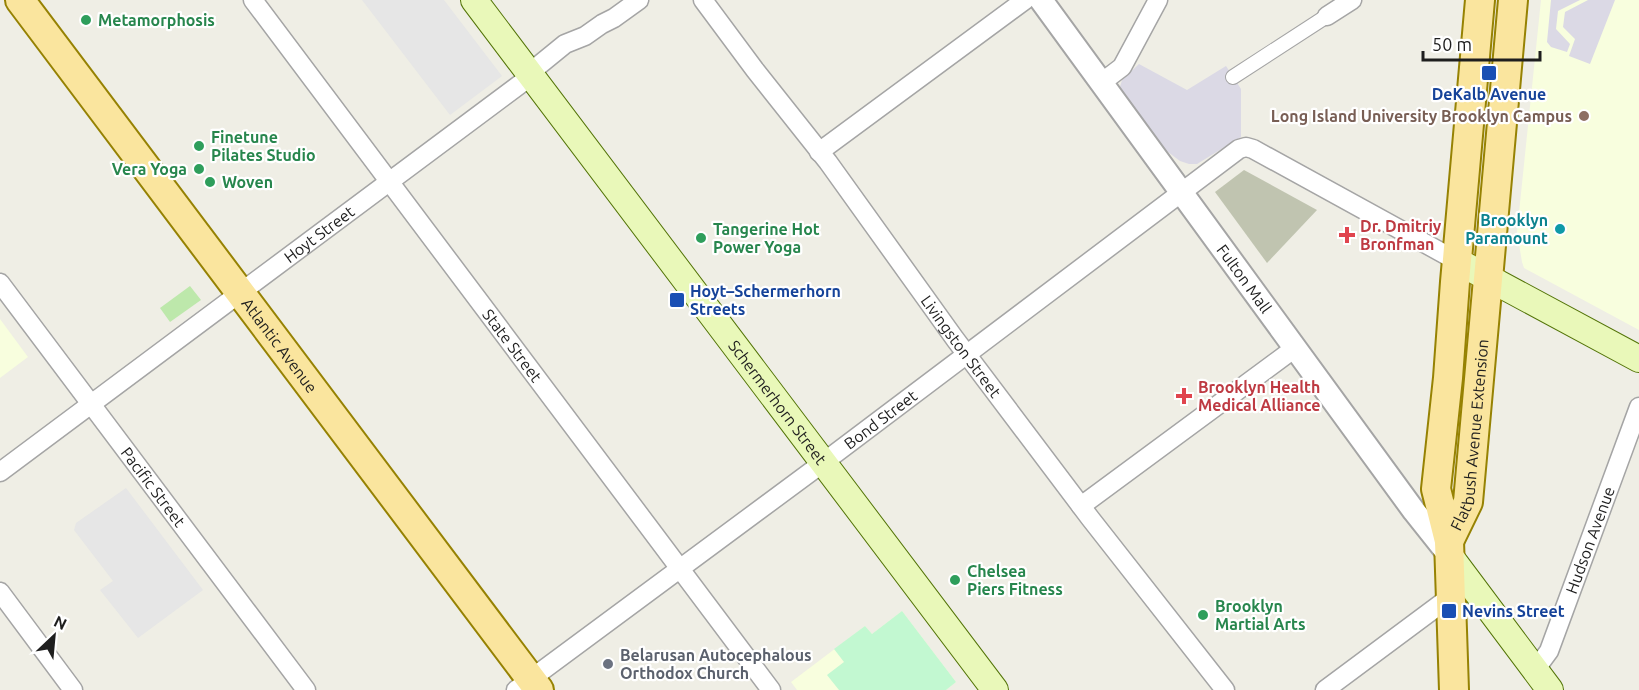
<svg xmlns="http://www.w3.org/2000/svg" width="1639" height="690" viewBox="0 0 1639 690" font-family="Ubuntu,sans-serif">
	<rect width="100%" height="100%" fill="#efeee5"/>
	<!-- education -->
	<g fill="#f8fede">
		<path d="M1541 0H1639V330L1524 268 1522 262 1517 232Z"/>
		<path d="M0 319 28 357 0 378Z"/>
		<path d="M902 611 956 682 946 690H797L791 682 865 626 872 634Z"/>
	</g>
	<!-- construction -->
	<path fill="#c0c4b0" d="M1244 170 1317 210 1267 263 1215 192Z"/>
	<!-- grass -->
	<path fill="#bde8ab" d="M190 286 201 300 170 322 160 308Z"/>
	<!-- park -->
	<path fill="#c2f8d1" d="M902 611 956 682 946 690H839L827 675 844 662 834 649 865 626 872 634Z"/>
	<!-- parking -->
	<g fill="#e6e6e6">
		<path d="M362 0H444L502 76 450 115Z"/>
		<path d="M126 488 203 590 138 638 100 590 113 581 74 530 76 523Z"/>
	</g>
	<!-- plaza -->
	<g fill="#dbd9e5">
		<path d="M1551 0H1580L1558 11 1556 29 1570 44 1567 52 1551 47 1547 42Z"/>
		<path d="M1588 0H1615L1590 64 1569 56 1575 39 1563 27 1565 12Z"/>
		<path d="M1139 64 1187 90 1226 66 1241 89V137L1197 164H1189L1180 161 1160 146 1119 90 1122 80Z"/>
	</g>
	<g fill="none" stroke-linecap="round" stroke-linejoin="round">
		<!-- pedestrian casing -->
		<g stroke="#a5a5a5" stroke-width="16">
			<path id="pedestrian" d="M1233 77 1327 16"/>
		</g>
		<!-- minor casing -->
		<g stroke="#a5a5a5" stroke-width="21">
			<g id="minor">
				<path id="s1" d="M253 0 771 690"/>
				<path id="s2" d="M703 0 755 70 828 162 955 339 1090 518 1225 690"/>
				<path d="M1327 16 1352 0"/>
				<path d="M1101 83 1122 67 1158 0"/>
				<path d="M819 152 1025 0"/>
				<path id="s3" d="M0 283 306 690"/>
				<path id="s4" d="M0 472 531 76 538 66 565 44 585 36 602 24 614 18 639 0"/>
				<path d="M1081 506 1295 348"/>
				<path d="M0 592 73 690"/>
				<path id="s5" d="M1535 670 1549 651 1639 407"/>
				<path id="s6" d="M516 690 824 462 1239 149 1246 147 1253 149 1457 261"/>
				<path d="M1325 690 1450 597"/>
			</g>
		</g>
		<!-- tertiary casing -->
		<g stroke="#a5a5a5" stroke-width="26">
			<g id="tertiary">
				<path id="s7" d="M1041 0 1414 511 1449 555"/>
			</g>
		</g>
		<!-- secondary casing -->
		<g stroke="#537407" stroke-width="28">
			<g id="secondary">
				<path id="s8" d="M474 0 995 690"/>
				<path d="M1457 261 1639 359"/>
				<path d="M1449 555 1550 690"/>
			</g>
		</g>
		<!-- primary casing -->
		<g stroke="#968203" stroke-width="32">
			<g id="primary">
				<path id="s9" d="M20 0 539 690"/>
				<path id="s10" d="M1449 541 1468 502 1513 0"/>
				<path d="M1454 690 1449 541 1436 489 1448 378 1455 282 1480 0"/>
			</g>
		</g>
		<!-- pedestrian -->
		<use href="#pedestrian" stroke="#fff" stroke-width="14"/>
		<!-- minor -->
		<use href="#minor" stroke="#fff" stroke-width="18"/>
		<!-- tertiary -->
		<use href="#tertiary" stroke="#fff" stroke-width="22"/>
		<!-- secondary -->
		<use href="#secondary" stroke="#e9f8b9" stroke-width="26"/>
		<!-- primary -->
		<use href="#primary" stroke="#fae59e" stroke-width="28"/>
	</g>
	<!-- markers -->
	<g fill="#2e9e5b" stroke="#fff" stroke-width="2">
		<circle cx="86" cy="20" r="6"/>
		<circle cx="199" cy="146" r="6"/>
		<circle cx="199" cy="169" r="6"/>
		<circle cx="210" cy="182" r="6"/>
		<circle cx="701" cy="238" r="6"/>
		<circle cx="955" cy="580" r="6"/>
		<circle cx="1203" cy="615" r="6"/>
	</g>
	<g fill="#1a4fb4" stroke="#fff" stroke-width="2">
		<rect x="1481" y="65" width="16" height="16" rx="3"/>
		<rect x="669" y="292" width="16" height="16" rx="3"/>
		<rect x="1441" y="603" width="16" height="16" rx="3"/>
	</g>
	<circle fill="#8d6e63" stroke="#fff" stroke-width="2" cx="1584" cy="116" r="6"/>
	<circle fill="#0f9aa8" stroke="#fff" stroke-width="2" cx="1560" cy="229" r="6"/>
	<g fill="#e0444e" stroke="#fff" stroke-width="2">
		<path d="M1344 226h6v6h6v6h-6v6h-6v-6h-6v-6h6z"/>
		<path d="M1181 387h6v6h6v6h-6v6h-6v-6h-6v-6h6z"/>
	</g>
	<circle fill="#6b7280" stroke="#fff" stroke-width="2" cx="608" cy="664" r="6"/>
	<g text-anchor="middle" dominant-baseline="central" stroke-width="4.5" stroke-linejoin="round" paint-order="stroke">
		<!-- leisure labels -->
		<g font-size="16" font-weight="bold" fill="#27864d" stroke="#fff" text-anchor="start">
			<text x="98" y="20">Metamorphosis</text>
			<text x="211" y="137">Finetune<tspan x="211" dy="18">Pilates Studio</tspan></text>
			<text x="187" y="169" text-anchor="end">Vera Yoga</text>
			<text x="222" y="182">Woven</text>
			<text x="713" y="229">Tangerine Hot<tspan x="713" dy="18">Power Yoga</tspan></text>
			<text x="967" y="571">Chelsea<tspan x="967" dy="18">Piers Fitness</tspan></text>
			<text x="1215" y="606">Brooklyn<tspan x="1215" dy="18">Martial Arts</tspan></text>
		</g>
		<!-- transit labels -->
		<g font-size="16" font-weight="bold" fill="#164399" stroke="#fff" text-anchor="start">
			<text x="1489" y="94" text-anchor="middle">DeKalb Avenue</text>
			<text x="690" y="291">Hoyt–Schermerhorn<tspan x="690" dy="18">Streets</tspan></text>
			<text x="1462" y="611">Nevins Street</text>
		</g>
		<!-- education labels -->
		<g font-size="16" font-weight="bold" fill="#785e54" stroke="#fff" text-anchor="end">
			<text x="1572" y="116">Long Island University Brooklyn Campus</text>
		</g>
		<!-- culture labels -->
		<g font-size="16" font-weight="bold" fill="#0d838f" stroke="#fff" text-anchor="end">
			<text x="1548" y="220">Brooklyn<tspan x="1548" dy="18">Paramount</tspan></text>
		</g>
		<!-- health labels -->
		<g font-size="16" font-weight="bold" fill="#be3a42" stroke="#fff" text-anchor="start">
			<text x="1360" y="226">Dr. Dmitriy<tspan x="1360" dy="18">Bronfman</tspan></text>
			<text x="1198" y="387">Brooklyn Health<tspan x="1198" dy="18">Medical Alliance</tspan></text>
		</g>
		<!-- street labels -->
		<g font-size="16" fill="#1e1e1e" stroke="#fff">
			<text stroke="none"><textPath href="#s4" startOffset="398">Hoyt Street</textPath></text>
			<text stroke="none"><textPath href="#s7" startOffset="345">Fulton Mall</textPath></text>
			<text stroke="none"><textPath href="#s9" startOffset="432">Atlantic Avenue</textPath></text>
			<text stroke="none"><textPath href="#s1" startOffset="432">State Street</textPath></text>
			<text stroke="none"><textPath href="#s2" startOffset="432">Livingston Street</textPath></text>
			<text stroke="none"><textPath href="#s8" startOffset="504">Schermerhorn Street</textPath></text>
			<text stroke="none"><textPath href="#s6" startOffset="454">Bond Street</textPath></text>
			<text stroke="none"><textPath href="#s10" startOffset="110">Flatbush Avenue Extension</textPath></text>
			<text stroke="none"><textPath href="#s3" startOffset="255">Pacific Street</textPath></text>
			<text stroke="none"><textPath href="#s5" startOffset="142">Hudson Avenue</textPath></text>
		</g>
		<!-- worship labels -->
		<g font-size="16" font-weight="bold" fill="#5b616d" stroke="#fff" text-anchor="start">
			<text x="620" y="655">Belarusan Autocephalous<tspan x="620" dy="18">Orthodox Church</tspan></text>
		</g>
	</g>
	<!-- north arrow -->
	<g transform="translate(54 636) rotate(26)" stroke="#ffffff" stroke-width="4.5" paint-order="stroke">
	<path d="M0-4.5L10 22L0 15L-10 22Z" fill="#1e1e1e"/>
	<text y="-9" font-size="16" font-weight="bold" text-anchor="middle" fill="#1e1e1e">N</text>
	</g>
	<!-- scale -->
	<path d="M1423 51v9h117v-9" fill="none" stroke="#1e1e1e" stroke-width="3"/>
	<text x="1432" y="51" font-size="18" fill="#1e1e1e" stroke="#ffffff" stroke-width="4.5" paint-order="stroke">50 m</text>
</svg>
